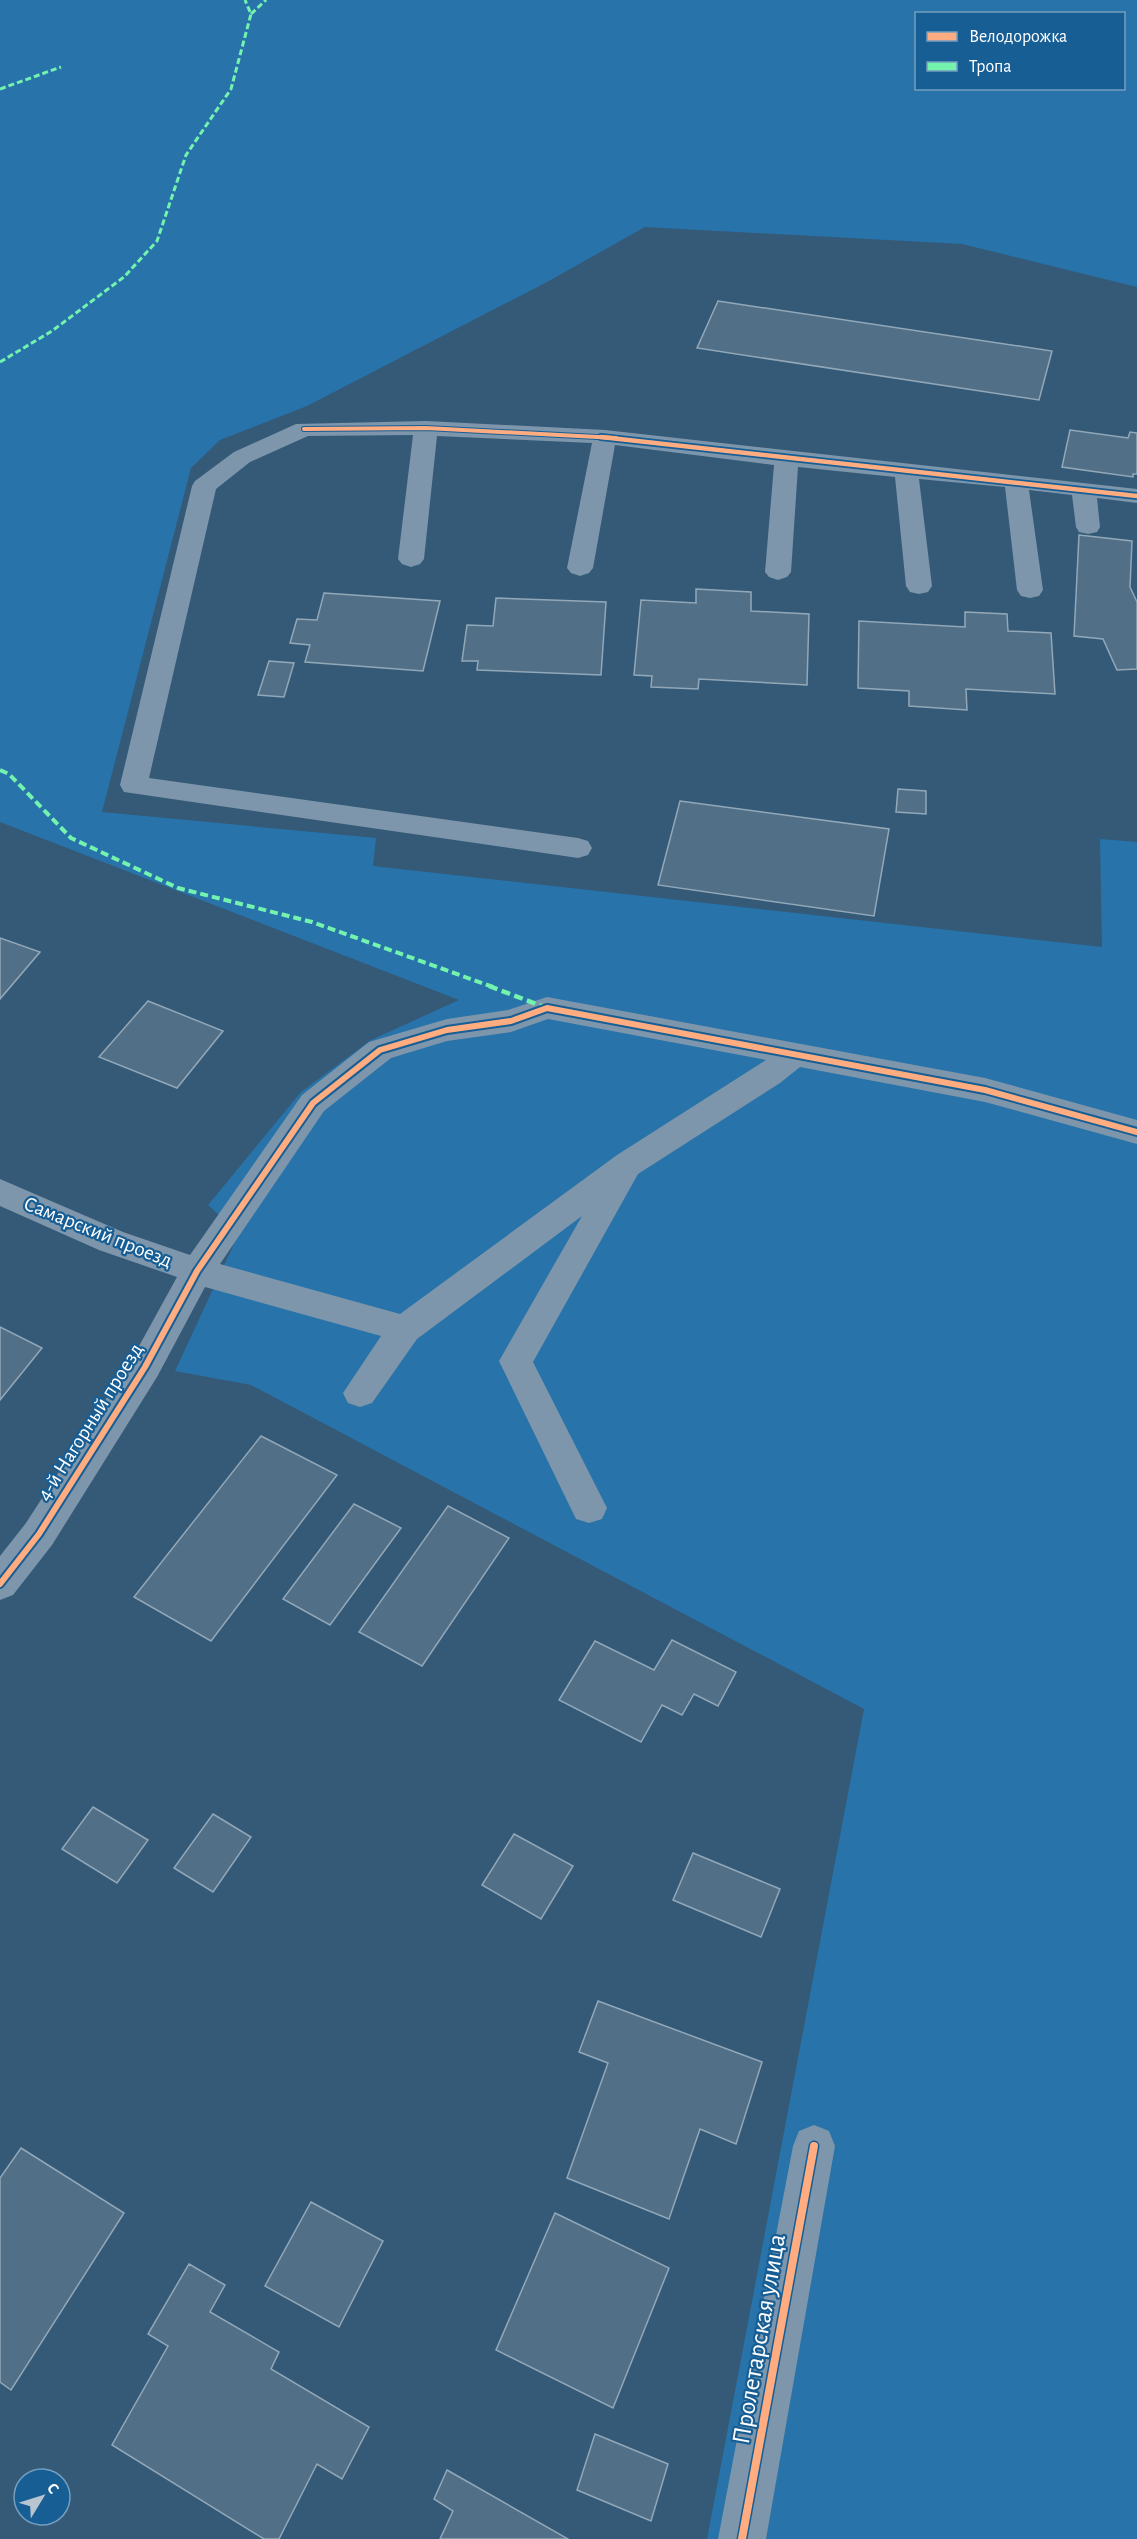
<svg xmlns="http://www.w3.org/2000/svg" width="1137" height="2539" viewBox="0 0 1137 2539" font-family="'Alegreya Sans',sans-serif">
	<rect width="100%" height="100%" fill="#345a78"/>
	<!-- green -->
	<path fill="#2873a9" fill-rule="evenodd" d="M0 0H1137V287L962 244 645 227 547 282 307 406 220 440 191 468 102 812 376 838 373 866 1102 947 1100 839 1137 842V2539H707L864 1709 251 1385 175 1371 239 1233 208 1205 301 1092 371 1040 459 1000 0 822ZM916 14H1124V88H916Z"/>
	<!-- building -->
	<g fill="#516f87" stroke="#92a8b8" stroke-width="1.5">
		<path d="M718 301 1052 351 1039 400 697 348Z"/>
		<path d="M1070 430 1128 438 1130 432 1137 433V474H1133V477L1062 467Z"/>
		<path d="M1079 535 1132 541 1130 587 1137 602V669L1117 670 1103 639 1074 636Z"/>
		<path d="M696 589 751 592V611L809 614 807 685 699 679 698 689 651 687 652 676 634 675 641 600 696 603Z"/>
		<path d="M324 593 440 601 423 671 305 662 310 645 290 643 297 619 317 620Z"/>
		<path d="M496 598 606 602 601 675 477 670 478 661H462L467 625 493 626Z"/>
		<path d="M965 612 1007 614 1008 631 1051 633 1055 694 966 689 967 710 909 706V691L858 688 859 621 965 627Z"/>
		<path d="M269 661 294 663 284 697 258 695Z"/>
		<path d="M898 789 926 791V814L896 812Z"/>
		<path d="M680 801 889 829 874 916 658 885Z"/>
		<path d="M0 938 40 952 0 999Z"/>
		<path d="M148 1001 223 1031 177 1088 99 1057Z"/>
		<path d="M0 1327 42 1348 0 1400Z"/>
		<path d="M261 1436 337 1475 211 1641 134 1597Z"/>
		<path d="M354 1504 401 1528 330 1625 283 1599Z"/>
		<path d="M448 1506 509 1538 422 1666 359 1632Z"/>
		<path d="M672 1640 736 1672 718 1706 694 1694 682 1715 662 1705 641 1742 559 1700 595 1641 654 1670Z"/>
		<path d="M93 1807 148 1840 117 1883 62 1849Z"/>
		<path d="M213 1814 251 1837 213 1892 174 1868Z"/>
		<path d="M514 1834 573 1866 541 1919 482 1885Z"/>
		<path d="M693 1853 780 1889 761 1937 673 1900Z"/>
		<path d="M598 2001 762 2062 736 2144 700 2129 669 2219 567 2178 608 2063 579 2052Z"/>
		<path d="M21 2148 124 2213 11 2390 0 2382V2178Z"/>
		<path d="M311 2202 383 2241 339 2327 265 2286Z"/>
		<path d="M555 2213 669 2268 613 2408 496 2350Z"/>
		<path d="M189 2264 225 2285 210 2312 279 2352 271 2369 369 2427 342 2479 317 2464 279 2539H264L112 2445 168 2346 148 2334Z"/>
		<path d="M595 2434 668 2464 651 2521 577 2490Z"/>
		<path d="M447 2470 568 2539H440L453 2511 434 2499Z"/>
	</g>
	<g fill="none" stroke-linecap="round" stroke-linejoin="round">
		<!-- minor -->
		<g fill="#7d96ab" fill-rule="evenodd">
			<path d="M426 421 605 430 1137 489V503L1097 498 1100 527 1097 532 1088 534 1079 532 1076 527 1072 495 1029 490 1043 590 1039 596 1030 598 1021 596 1017 590 1005 487 919 479 932 586 928 592 919 594 910 592 906 586 895 477 798 467 791 572 787 577 778 580 769 577 765 572 774 465 615 445 593 568 589 573 580 576 571 573 567 568 592 443 437 436 424 559 420 564 411 567 402 564 398 559 413 435 308 436 250 462 216 489 149 778 578 838 588 841 592 848 588 855 578 858 124 792 120 785 192 486 195 481 234 452 296 424Z"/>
			<path d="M547 997 985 1078 1137 1120V1144L985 1102 800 1067 780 1083 638 1174 533 1362 607 1508 602 1519 589 1523 576 1519 499 1361 582 1216 417 1339 372 1403 360 1407 348 1403 343 1393 381 1336 205 1287 157 1377 52 1545 13 1595 0 1600V1556L26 1523 133 1357 177 1277 99 1250 0 1206V1179L123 1232 190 1255 302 1095 369 1042 447 1019 508 1010ZM548 1019 766 1060 617 1155 400 1314 220 1264 324 1111 391 1058 447 1041 511 1032Z"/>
			<path d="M814 2125 829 2131 835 2146 766 2539H718L793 2146 799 2131Z"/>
		</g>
		<!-- quiet-far2 -->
		<g stroke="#73f3ae" stroke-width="3" stroke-dasharray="6 3" stroke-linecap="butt">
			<path d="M251 14 266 0"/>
			<path d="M0 89 61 67"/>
			<path d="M0 362 52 331 124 277 157 241 186 155 231 89 251 14 245 0"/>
		</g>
		<!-- quiet-far1 -->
		<path stroke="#73f3ae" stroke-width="4" stroke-dasharray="8 4" stroke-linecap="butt" d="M0 770 9 774 71 838 178 888 312 922 493 987"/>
		<!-- quiet -->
		<path stroke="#73f3ae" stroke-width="4.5" stroke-dasharray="9 4.5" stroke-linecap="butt" d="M489 986 547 1008"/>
		<!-- cycleway-far3 casing -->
		<g stroke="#175e95" stroke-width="6">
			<path id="cycleway-far3" d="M304 429 426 428 616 438"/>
		</g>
		<!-- cycleway-far2 casing -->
		<g stroke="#175e95" stroke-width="8">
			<path id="cycleway-far2" d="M601 437 1137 496"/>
		</g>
		<!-- cycleway-far1 casing -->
		<g stroke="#175e95" stroke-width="10">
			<path id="cycleway-far1" d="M0 1584 39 1534 145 1367 197 1271 313 1103 380 1050 447 1030 511 1021 547 1008 985 1090 1137 1132"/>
		</g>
		<!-- cycleway casing -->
		<g stroke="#175e95" stroke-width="11">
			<path id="cycleway" d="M742 2539 814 2146"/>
		</g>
		<!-- cycleway-far3 -->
		<use href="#cycleway-far3" stroke="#ffac80" stroke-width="4"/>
		<!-- cycleway-far2 -->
		<use href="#cycleway-far2" stroke="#ffac80" stroke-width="4.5"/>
		<!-- cycleway-far1 -->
		<use href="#cycleway-far1" stroke="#ffac80" stroke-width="6"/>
		<!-- cycleway -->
		<use href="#cycleway" stroke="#ffac80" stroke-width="8"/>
	</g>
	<g text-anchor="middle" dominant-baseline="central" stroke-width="4.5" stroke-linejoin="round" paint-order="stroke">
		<!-- street labels -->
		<g font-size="21" fill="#fff" stroke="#175e95">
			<text transform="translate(98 1232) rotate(22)">Самарский проезд</text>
			<text transform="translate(90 1422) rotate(-58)">4-й Нагорный проезд</text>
		</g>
		<!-- near-street labels -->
		<g font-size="26" fill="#fff" stroke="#175e95">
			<text transform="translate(759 2339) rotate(-80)">Пролетарская улица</text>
		</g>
	</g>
	<!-- legend -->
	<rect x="915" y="12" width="210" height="78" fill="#175e95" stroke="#749ebf" stroke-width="1.5"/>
	<rect x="927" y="32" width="30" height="9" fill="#ffac80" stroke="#749ebf" stroke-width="1.5"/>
	<text x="969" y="42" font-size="18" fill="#ffffff">Велодорожка</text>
	<rect x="927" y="62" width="30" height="9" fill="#73f3ae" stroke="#749ebf" stroke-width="1.5"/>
	<text x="969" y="72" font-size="18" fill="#ffffff">Тропа</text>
	<!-- north arrow -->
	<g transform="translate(42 2497) rotate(52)"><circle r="28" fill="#175e95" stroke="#749ebf" stroke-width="1.5"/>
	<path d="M0-4.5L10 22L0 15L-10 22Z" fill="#b8c5d0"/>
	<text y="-9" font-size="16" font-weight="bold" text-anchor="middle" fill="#ffffff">С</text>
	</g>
</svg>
